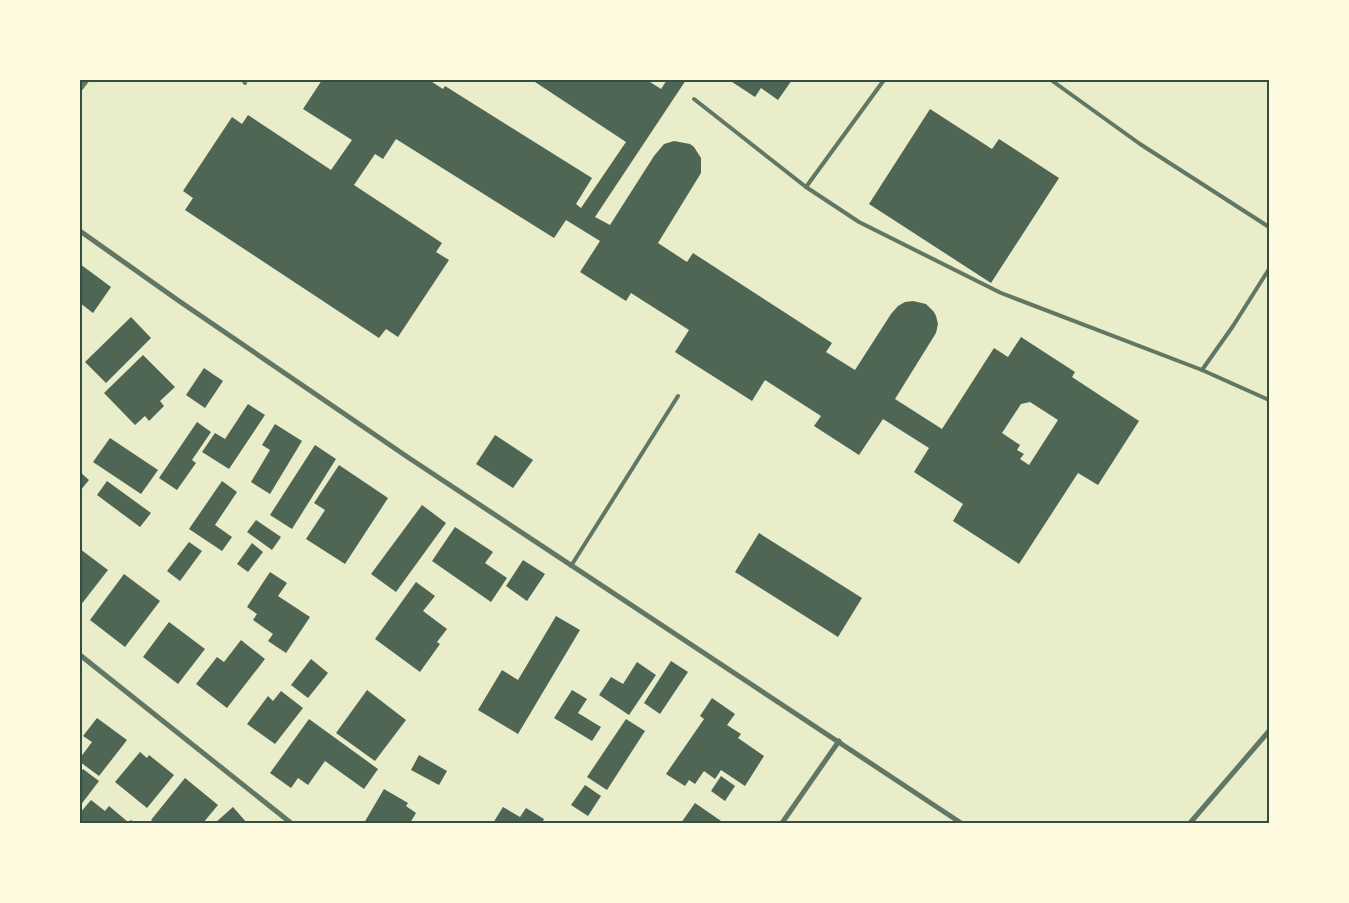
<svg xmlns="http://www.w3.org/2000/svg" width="1349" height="903" viewBox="0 0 1349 903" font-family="'IBM Plex Sans',sans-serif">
	<rect width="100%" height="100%" fill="#e9edc9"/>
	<!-- building -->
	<g fill="#4f6655" fill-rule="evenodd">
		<path d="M322 80H429L443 89 445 86 592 178 576 204 581 208 626 142 532 80H647L661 89 667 80H686L595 217 610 225 654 156 664 144 674 141 690 144 694 147 701 158V173L658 243 687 262 693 253 832 343 826 352 855 370 891 314 898 306 905 302 913 301 926 304 934 312 936 316 938 324 936 333 895 399 942 429 994 348 1008 357 1021 337 1075 372 1072 377 1139 421 1098 485 1078 473 1019 564 953 521 963 504 914 472 929 448 883 419 859 455 814 426 821 416 765 380 752 401 675 352 689 330 631 293 626 301 580 272 600 241 566 220 554 238 396 139 383 159 375 154 354 185 442 243 436 252 449 260 398 337 386 329 379 338 185 210 193 198 183 191 232 117 242 124 248 115 331 170 352 140 303 109ZM1030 402 1058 420 1029 465 1020 459 1024 454 1017 450 1020 445 1002 433 1021 404Z"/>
		<path d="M729 80H792L778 100 761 88 755 97Z"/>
		<path d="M930 109 992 149 999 139 1059 178 991 283 869 204Z"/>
		<path d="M80 264 111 287 93 313 80 303Z"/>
		<path d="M131 317 151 338 106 383 85 362Z"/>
		<path d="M143 355 175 387 160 401 164 406 149 421 145 416 135 425 104 393Z"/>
		<path d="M204 368 223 381 205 408 186 395Z"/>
		<path d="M248 404 265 415 229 469 202 452 215 433 225 439Z"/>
		<path d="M197 422 211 432 192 460 196 463 177 490 159 478Z"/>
		<path d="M275 424 302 441 270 494 251 482 270 450 262 445Z"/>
		<path d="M495 435 533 460 513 488 476 464Z"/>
		<path d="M110 438 158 470 141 494 93 462Z"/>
		<path d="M315 445 336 459 292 529 270 515Z"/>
		<path d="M339 465 388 498 345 564 306 539 325 510 314 503Z"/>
		<path d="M80 472 89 480 80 491Z"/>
		<path d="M107 481 151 513 140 527 97 495Z"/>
		<path d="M222 481 237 492 215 525 232 537 222 551 189 529Z"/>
		<path d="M422 505 446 523 396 592 371 574Z"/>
		<path d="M256 520 281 537 272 550 247 532Z"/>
		<path d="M455 527 493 552 485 563 507 578 491 602 432 561Z"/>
		<path d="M759 533 862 598 838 637 735 572Z"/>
		<path d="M189 542 202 551 180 581 167 571Z"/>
		<path d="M252 543 263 552 248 572 237 564Z"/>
		<path d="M80 549 108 570 80 606Z"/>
		<path d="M523 560 545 574 527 601 506 586Z"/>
		<path d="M270 572 287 583 278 596 310 617 286 653 268 641 273 634 253 620 257 614 247 607Z"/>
		<path d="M124 574 160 601 125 647 90 620Z"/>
		<path d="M416 582 435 596 423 611 447 629 437 642 440 644 420 672 375 639Z"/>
		<path d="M556 616 580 630 518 734 478 710 502 670 518 680Z"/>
		<path d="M169 622 205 649 178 684 143 657Z"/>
		<path d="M241 640 265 659 227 708 196 684 217 657 224 662Z"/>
		<path d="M311 659 328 673 308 698 291 685Z"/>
		<path d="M671 661 688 672 660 714 644 703Z"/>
		<path d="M637 662 656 675 629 715 599 695 611 677 623 684Z"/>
		<path d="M367 690 406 720 375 761 336 733Z"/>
		<path d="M572 690 587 699 578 713 601 727 592 741 554 718Z"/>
		<path d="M281 691 303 708 275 744 247 724 268 696 273 701Z"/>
		<path d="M712 698 735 714 727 725 741 734 738 738 764 756 745 786 721 770 715 779 704 771 695 784 689 780 685 786 666 774 704 719 700 716Z"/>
		<path d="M97 718 127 740 99 776 80 762V758L92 742 83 736Z"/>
		<path d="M309 719 378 769 364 789 325 761 308 785 298 778 291 788 270 773Z"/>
		<path d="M626 719 645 731 607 790 587 777Z"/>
		<path d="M140 752 147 758 149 755 174 775 147 808 115 782Z"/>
		<path d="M419 755 447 771 439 785 411 770Z"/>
		<path d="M83 769 99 781 80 806V773Z"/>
		<path d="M721 776 735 786 725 801 711 791Z"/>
		<path d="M185 778 218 805 203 823H155L151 820Z"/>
		<path d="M585 785 601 796 588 816 571 805Z"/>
		<path d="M384 789 408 803 406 806 416 813 410 823H364Z"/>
		<path d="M91 800 105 811 109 806 128 822 131 820 135 823H85L80 819V813Z"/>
		<path d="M695 803 724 823H681Z"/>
		<path d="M233 807 247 823H215Z"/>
		<path d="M503 807 520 817 526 808 544 819 542 823H493Z"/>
	</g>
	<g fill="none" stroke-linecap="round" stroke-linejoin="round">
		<!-- service -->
		<g stroke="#617663" stroke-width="4">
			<path d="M243 80 245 83"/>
			<path d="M1051 80 1140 144 1269 227"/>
			<path d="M694 99 806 187 884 80"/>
			<path d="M806 187 859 222 1001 293 1202 370 1269 400"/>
			<path d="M1202 370 1233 326 1269 269"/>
			<path d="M571 566 678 396"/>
		</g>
		<!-- minor -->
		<g stroke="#617663" stroke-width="5">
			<path d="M80 89 87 80"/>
			<path d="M80 231 179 301 409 458 961 823"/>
			<path d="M80 655 291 823"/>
			<path d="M782 823 839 741"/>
			<path d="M1190 823 1269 731"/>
		</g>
	</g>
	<!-- border -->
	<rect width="1349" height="903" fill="none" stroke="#fefae0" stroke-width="162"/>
	<rect x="81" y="81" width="1187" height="741" fill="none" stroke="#344e41" stroke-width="2"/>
</svg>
